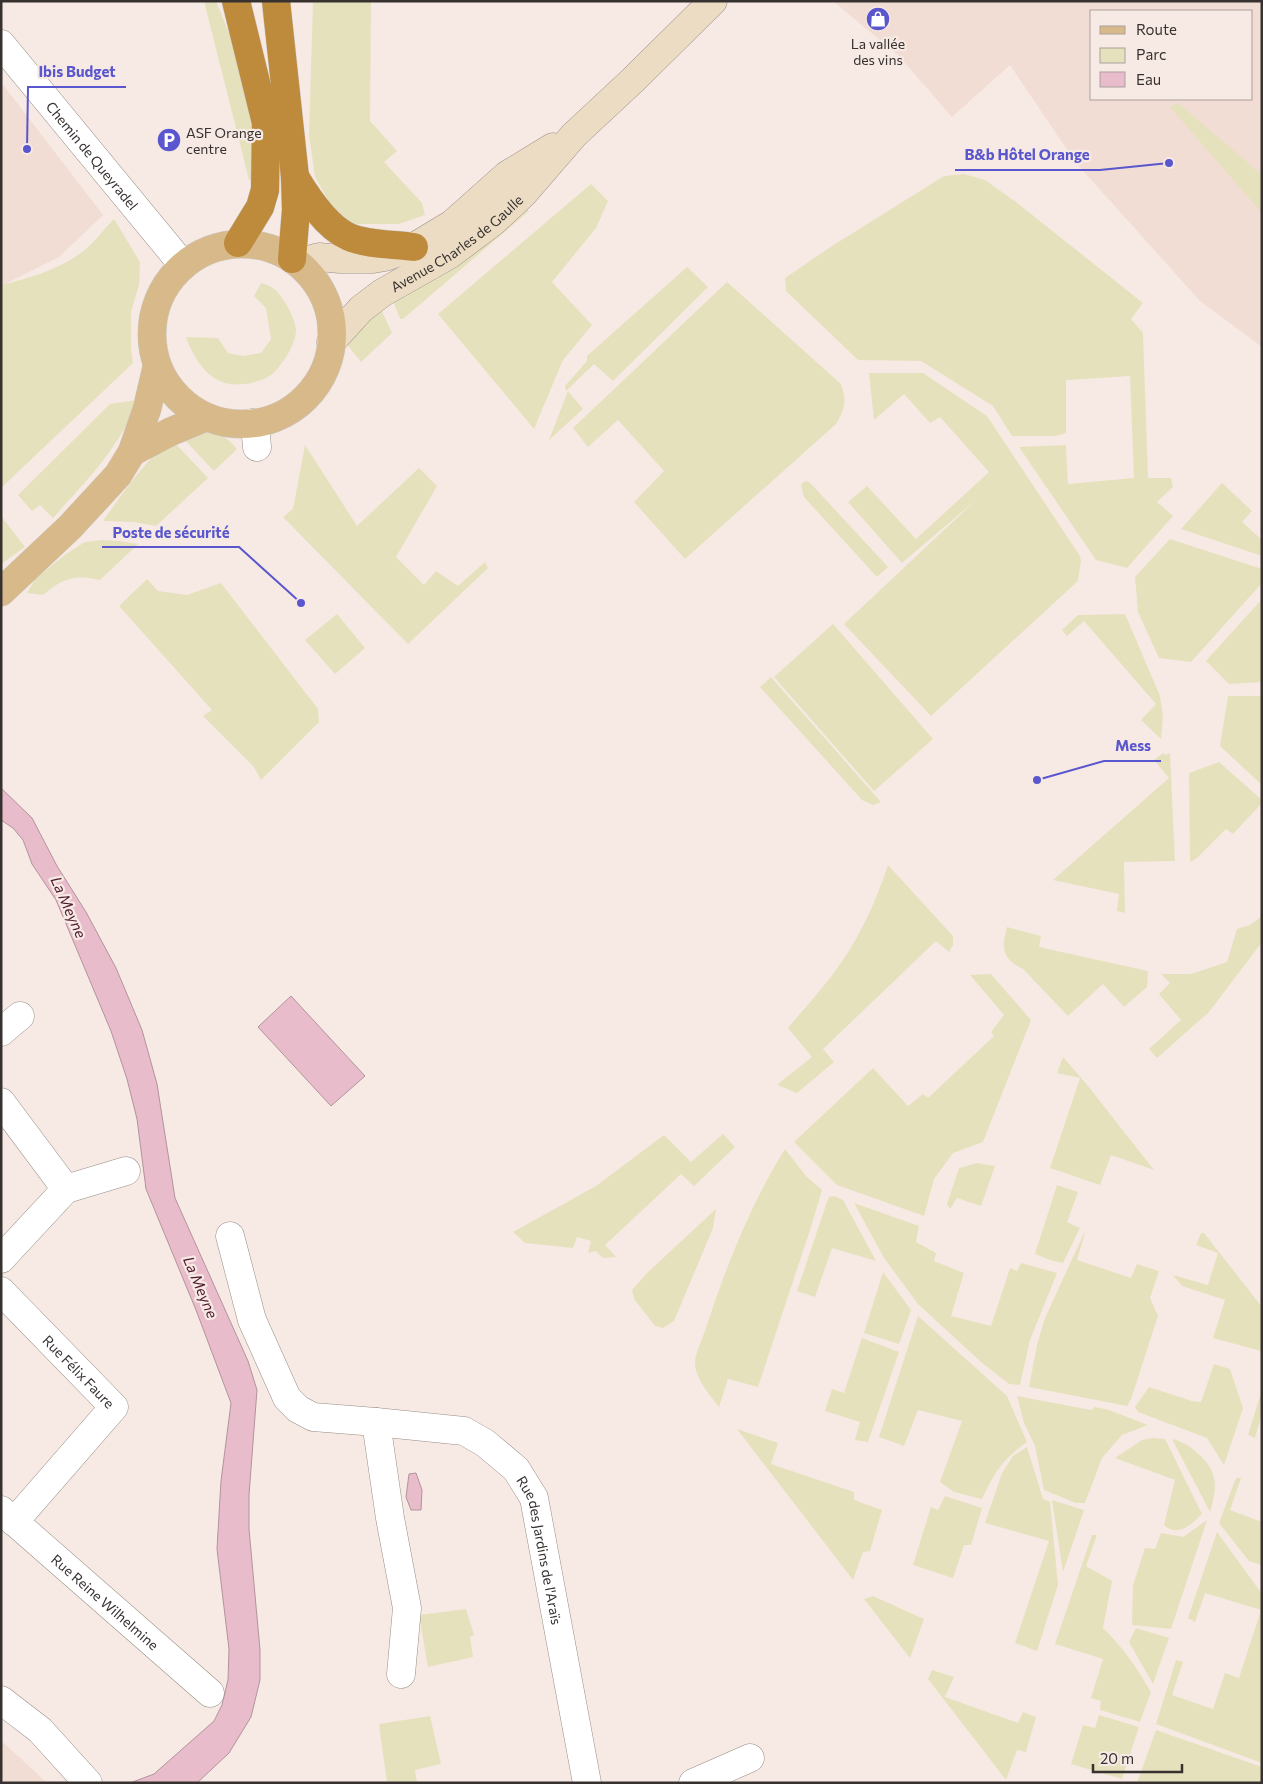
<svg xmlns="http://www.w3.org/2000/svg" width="1263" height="1784" viewBox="0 0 1263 1784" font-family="Commissioner,sans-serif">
	<rect width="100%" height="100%" fill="#f7eae4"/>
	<!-- built -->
	<g fill="#f1ddd3" fill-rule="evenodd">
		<path d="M833 1H1262V347L1200 301 1076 163 1010 65 952 117 898 55ZM1092 11H1252V99H1092Z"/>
		<path d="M1 82 103 215 59 257 1 286Z"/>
		<path d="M1 1741 7 1746 47 1783H1Z"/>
	</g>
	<!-- green -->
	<g fill="#e6e1bd">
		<path d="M204 1H216L235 48 249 96 257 150 254 180H249Z"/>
		<path d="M313 1H371L370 121 397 151 384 162 422 203 425 215 399 224H354L333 209 315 177 309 135Z"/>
		<path d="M1178 103 1262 175V213L1170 107Z"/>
		<path d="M964 174 985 180 1016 202 1143 303 1131 319 1143 333 1148 478H1171L1173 487 1157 502 1173 516 1127 568 1096 560 1019 447 1066 445 1068 484 1134 478 1130 376 1066 380V433L1056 436H1012L993 406 921 361 858 360 786 291 785 278 832 246 944 176Z"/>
		<path d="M591 184 608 201 596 228 552 282 592 325 563 360 534 429 438 314Z"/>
		<path d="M522 204 529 211 403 319H400L392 298Z"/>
		<path d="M114 219 140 262 139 285 131 312V349L133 363 1 488V285C30 278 64 268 87 248 97 239 105 228 114 219Z"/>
		<path d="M687 267 708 287 613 381 594 364 566 391 565 386 587 361V356Z"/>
		<path d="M727 282 841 384C847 401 845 409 836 424L685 559 634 502 664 471 618 420 588 447 573 428Z"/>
		<path d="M261 283C274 286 279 293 286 304 290 310 295 321 296 329 297 337 289 354 284 360 280 365 276 372 271 375 257 384 232 389 216 379 202 371 191 352 186 337L218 338 228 353 243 356 261 353 271 339 266 308 254 296Z"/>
		<path d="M379 305 392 333 361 362 346 343Z"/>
		<path d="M869 373H923L987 416 1080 556 1081 561 1078 581 931 716 844 624 977 499 902 563 848 502 867 486 916 539 989 472 940 417 930 423 904 394 874 420Z"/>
		<path d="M568 391 583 409 549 440Z"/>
		<path d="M137 400C122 446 84 483 53 518L40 505 32 511 18 495 110 404Z"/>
		<path d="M198 431C218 432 224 434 237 449L214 471 181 436Z"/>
		<path d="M172 440 208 478 156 526 134 522 103 521C120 497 148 456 172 440Z"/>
		<path d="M305 445 357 526 419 468 437 486 396 557 424 585 436 571 458 586 485 562 488 568 408 644 283 517 293 509Z"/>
		<path d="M805 481 809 482 813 486 888 567 877 577 804 497 801 485Z"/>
		<path d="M1222 483 1252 511 1242 522 1262 540V556L1181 529Z"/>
		<path d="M1 516 25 547 1 564Z"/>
		<path d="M1170 539 1262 569V583L1191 662 1159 658 1138 612 1135 577Z"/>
		<path d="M102 540 119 541 138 544 100 580C76 574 62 578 43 595L27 593 35 579 66 554 85 542Z"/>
		<path d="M147 579 158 591 187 595 221 583 318 709 319 722 261 780 254 767 203 716 212 710 119 606Z"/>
		<path d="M1262 599V682L1229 684 1206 661Z"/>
		<path d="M337 614 365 648 335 674 305 640Z"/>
		<path d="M1125 614 1160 696 1163 717 1161 739 1141 720 1156 704 1084 621 1067 636 1062 630 1078 615Z"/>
		<path d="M833 624 933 739 874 791 774 677Z"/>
		<path d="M771 677 881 802 873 805 862 800 760 687Z"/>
		<path d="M1228 696H1262V785L1220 746Z"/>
		<path d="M1163 753 1166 755 1170 753 1175 861 1124 862 1125 913 1117 911 1119 894 1053 880 1169 778 1154 760Z"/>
		<path d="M1219 762 1262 800V803L1233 834 1226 829 1197 858 1190 862 1189 773Z"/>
		<path d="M888 865 953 936V945L949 952 936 941 823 1049 834 1062 797 1093 777 1085 812 1057 788 1028C802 1011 817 995 830 978 857 943 874 907 888 865Z"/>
		<path d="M1262 916V942L1209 1012 1157 1058 1149 1049 1181 1020 1159 994 1170 983 1161 974H1191L1227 962 1237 929 1250 925Z"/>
		<path d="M1007 927 1041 936 1039 947 1148 971 1147 987 1124 1007 1103 984 1068 1016 1023 969C1002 959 1001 948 1007 927Z"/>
		<path d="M991 974 1031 1020 983 1142 953 1153 934 1179 924 1216 837 1185 794 1142 873 1068 908 1106 923 1094 928 1098 994 1036 991 1032 1004 1015 970 975Z"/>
		<path d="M1063 1057 1088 1086 1154 1170 1111 1155 1100 1185 1050 1168 1080 1078 1057 1073Z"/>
		<path d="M723 1134 735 1147 694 1186 681 1174 605 1245 616 1257 603 1258 596 1251 588 1253 591 1241 577 1237 573 1248 525 1243 513 1232 596 1186 664 1135 691 1162Z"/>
		<path d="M785 1149 806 1176 822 1190 811 1227 758 1387 728 1379 719 1407C710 1395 696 1380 695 1364 694 1357 702 1339 705 1331 725 1269 750 1205 785 1149Z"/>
		<path d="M977 1163 995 1166 981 1206 957 1198 950 1209 947 1204 959 1168Z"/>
		<path d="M1057 1185 1078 1192 1067 1222 1080 1228 1063 1263 1053 1261 1035 1254Z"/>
		<path d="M834 1196 843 1200 876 1261 832 1248 815 1297 797 1291 827 1202 829 1197Z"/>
		<path d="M854 1203 919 1226 916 1242 936 1253 934 1261 964 1273 951 1316 991 1326 1010 1268 1017 1271 1021 1263 1057 1273 1030 1340 1020 1385 1009 1384 981 1362 918 1304 884 1258Z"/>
		<path d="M716 1209 713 1228 674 1321 663 1328 655 1326 634 1299 632 1290 647 1273Z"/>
		<path d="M1086 1229 1077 1260 1131 1278 1137 1264 1159 1271 1150 1298 1158 1316 1131 1399 1127 1406 1029 1387 1037 1345 1045 1318Z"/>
		<path d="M1201 1233H1204L1262 1307 1261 1351 1213 1338 1225 1300 1182 1286 1173 1275 1208 1285 1218 1253 1196 1245Z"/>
		<path d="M883 1272 911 1310 899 1344 864 1333Z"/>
		<path d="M918 1316 1007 1396 1027 1442C1002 1460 995 1472 982 1499L954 1492 940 1482 962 1421 918 1410 904 1446 879 1437Z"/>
		<path d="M862 1338 899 1352 868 1442 855 1440 860 1422 825 1411 832 1389 844 1393Z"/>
		<path d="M1214 1364 1230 1369 1243 1408 1224 1465 1207 1438 1138 1412 1135 1407 1149 1387 1192 1401 1201 1402Z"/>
		<path d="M1017 1396 1091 1410 1095 1407 1109 1410 1148 1425 1122 1435 1102 1458 1085 1503H1076L1044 1490 1035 1446 1024 1423Z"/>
		<path d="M1260 1396 1262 1397V1413L1255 1438 1248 1435Z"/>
		<path d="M737 1429 778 1443 771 1464 854 1492V1500L882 1510 870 1551 863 1552 853 1580Z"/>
		<path d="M1153 1438 1165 1439 1202 1514C1192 1524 1178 1538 1164 1525L1175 1480 1115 1458 1142 1440Z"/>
		<path d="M1172 1439C1181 1441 1189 1445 1196 1452 1218 1470 1218 1486 1210 1512Z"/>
		<path d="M1027 1447 1043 1499 1050 1502 1058 1585 1037 1651 1015 1643 1049 1541 985 1523 1002 1473 1013 1456Z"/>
		<path d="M1236 1478H1241L1230 1510 1262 1522V1565L1249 1561 1219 1523Z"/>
		<path d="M945 1496 982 1508 971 1545H964L953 1578 913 1565 931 1507 938 1510Z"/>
		<path d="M1052 1500 1084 1510 1063 1572Z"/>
		<path d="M1207 1520 1171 1629 1132 1625 1133 1585 1145 1548 1155 1549 1161 1533 1183 1537Z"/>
		<path d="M1217 1532 1262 1594V1763L1156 1724 1176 1660 1183 1662 1172 1695 1213 1709 1225 1673 1239 1678 1261 1610 1205 1593 1195 1622 1188 1618Z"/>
		<path d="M1092 1535H1097L1086 1566 1112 1581 1103 1628C1123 1647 1137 1668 1151 1692L1140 1722 1100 1710 1101 1701 1091 1698 1103 1659 1055 1644Z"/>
		<path d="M873 1596 924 1619 910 1658 864 1599Z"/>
		<path d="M466 1609 474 1635 470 1637 473 1657 428 1667 419 1615Z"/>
		<path d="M1136 1628 1169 1638 1153 1684 1129 1642Z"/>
		<path d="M932 1670 954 1677 945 1697 1018 1723 1023 1712 1036 1717 1026 1752 1017 1750 1006 1780 928 1679Z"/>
		<path d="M1099 1715 1139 1727 1122 1779 1071 1764 1083 1725 1095 1728Z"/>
		<path d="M430 1716 441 1764 415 1770 417 1783H387L379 1724Z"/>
		<path d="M1156 1730 1262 1767V1783H1137Z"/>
	</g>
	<!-- water -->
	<g fill="#e8bcca" stroke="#b3939c">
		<path d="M1 788 32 818 57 866 86 912 116 968 142 1030 157 1084 175 1198 248 1361 257 1390 249 1495V1529L260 1650V1680L251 1717 229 1753 197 1783H130L154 1774 214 1721 222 1705 228 1680 229 1649 217 1549 221 1481 231 1403 196 1310 146 1189 137 1119 127 1079 111 1031 56 900 32 864 23 840 13 828 1 820Z"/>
		<path d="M291 996 365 1076 331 1106 258 1027Z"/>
		<path d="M416 1473 422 1490 421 1510H411L406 1497 409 1474Z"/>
	</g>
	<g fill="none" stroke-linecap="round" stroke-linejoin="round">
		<!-- street casing -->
		<g stroke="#988d87" stroke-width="29">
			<g id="street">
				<path id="s1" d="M1 44 183 265"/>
				<path d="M252 423 256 436 257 447"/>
				<path d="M1 1032 20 1016"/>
				<path d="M1 1102 66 1189"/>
				<path d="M230 1236 252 1320 287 1398 298 1409 313 1417 376 1422 390 1518 407 1608 401 1674"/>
				<path d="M1 1259 66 1189 126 1171"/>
				<path id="s2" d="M1 1291 114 1407 14 1522"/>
				<path id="s3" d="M376 1422 464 1431 485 1443 516 1469 534 1498 587 1783"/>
				<path id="s4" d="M1 1510 210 1693"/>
				<path d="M1 1700 40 1730 88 1783"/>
				<path d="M693 1783 750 1758"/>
			</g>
		</g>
		<!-- secondary casing -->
		<g stroke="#988d87" stroke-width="29">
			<g id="secondary">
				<path d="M298 263 319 257 340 259H373L385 257 414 247 452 224 507 175 553 147"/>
				<path id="s5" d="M331 342 361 309 382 293 449 255 493 222 523 194 574 135 632 81 713 1"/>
			</g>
		</g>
		<!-- primary casing -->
		<g stroke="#cbcac9" stroke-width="29">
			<g id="primary">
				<circle cx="242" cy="334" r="90"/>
				<path d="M132 452 170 432 206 417"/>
				<path d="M1 592 70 527 118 475 132 452 147 409 157 366"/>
			</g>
		</g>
		<!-- highway casing -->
		<g stroke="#cbcac9" stroke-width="29">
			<g id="highway">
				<path d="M236 1 266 123 265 190 260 207 238 243"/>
				<path d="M276 1 295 177 296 210 292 259"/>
				<path d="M295 177C307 197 326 227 349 237 368 245 393 244 414 247"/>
			</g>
		</g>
		<!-- street -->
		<use href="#street" stroke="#fff" stroke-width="28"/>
		<!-- secondary -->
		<use href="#secondary" stroke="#ecdcc4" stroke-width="28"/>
		<!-- primary -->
		<use href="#primary" stroke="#d8b98a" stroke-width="28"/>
		<!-- highway -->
		<use href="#highway" stroke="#be8a3c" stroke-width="28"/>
	</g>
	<!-- icons -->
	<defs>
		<g id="shop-disc" transform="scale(1.25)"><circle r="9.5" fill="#5956ce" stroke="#f7eae4"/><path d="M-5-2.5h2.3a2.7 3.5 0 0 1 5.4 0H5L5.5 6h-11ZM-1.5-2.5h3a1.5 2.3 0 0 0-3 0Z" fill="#fff"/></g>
		<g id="parking-disc" transform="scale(1.25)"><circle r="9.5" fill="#5956ce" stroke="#f7eae4"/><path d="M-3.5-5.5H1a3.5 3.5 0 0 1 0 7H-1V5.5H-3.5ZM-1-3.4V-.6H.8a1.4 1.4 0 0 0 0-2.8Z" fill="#fff"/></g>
	</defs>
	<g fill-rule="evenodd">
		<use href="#shop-disc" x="878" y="19"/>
		<use href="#parking-disc" x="169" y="140"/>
	</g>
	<g text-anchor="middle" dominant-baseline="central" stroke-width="4.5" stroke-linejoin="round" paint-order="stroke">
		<!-- poi labels -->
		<g font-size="14" fill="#373230" stroke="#f7eae4">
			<text x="878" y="43">La vallée<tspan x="878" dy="16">des vins</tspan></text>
			<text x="186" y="132" text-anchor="start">ASF Orange<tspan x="186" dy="16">centre</tspan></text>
		</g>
		<!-- street labels -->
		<g font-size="14" fill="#373230" stroke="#f7eae4">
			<text stroke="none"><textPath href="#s1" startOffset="144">Chemin de Queyradel</textPath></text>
			<text stroke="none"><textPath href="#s5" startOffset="161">Avenue Charles de Gaulle</textPath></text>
			<text stroke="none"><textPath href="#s2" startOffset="112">Rue Félix Faure</textPath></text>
			<text stroke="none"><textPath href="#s3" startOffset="239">Rue des Jardins de l'Araïs</textPath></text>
			<text stroke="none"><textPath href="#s4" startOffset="139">Rue Reine Wilhelmine</textPath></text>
		</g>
		<!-- water labels -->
		<g font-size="15" font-style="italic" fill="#4f1a30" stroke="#f7eae4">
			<text transform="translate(69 907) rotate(66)">La Meyne</text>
			<text transform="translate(201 1287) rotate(67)">La Meyne</text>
		</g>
	</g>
	<!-- callouts -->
	<path fill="none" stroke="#5956ce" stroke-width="2" d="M27 149L28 87H126M1169 163L1100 170H955M301 603L239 547H102M1037 780L1104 761H1161"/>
	<g fill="#5956ce" stroke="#f7eae4" stroke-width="2">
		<circle cx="27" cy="149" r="5"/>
		<circle cx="1169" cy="163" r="5"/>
		<circle cx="301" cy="603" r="5"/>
		<circle cx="1037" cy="780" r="5"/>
	</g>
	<g font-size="15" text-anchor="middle" font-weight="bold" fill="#5956ce" stroke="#f7eae4" stroke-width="4.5" stroke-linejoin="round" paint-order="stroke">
		<text x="77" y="77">Ibis Budget</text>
		<text x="1027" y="160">B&amp;b Hôtel Orange</text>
		<text x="171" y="538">Poste de sécurité</text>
		<text x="1133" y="751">Mess</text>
	</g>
	<!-- border -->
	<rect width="1263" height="1784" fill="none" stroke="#373230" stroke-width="5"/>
	<!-- legend -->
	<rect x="1090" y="10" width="162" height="90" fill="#f7eae4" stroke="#aaa09c"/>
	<rect x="1100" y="26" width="25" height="8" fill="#d8b98a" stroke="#aaa09c"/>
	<text x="1136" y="35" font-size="15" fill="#373230">Route</text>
	<rect x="1100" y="48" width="25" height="15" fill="#e6e1bd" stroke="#aaa09c"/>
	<text x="1136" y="60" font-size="15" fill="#373230">Parc</text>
	<rect x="1100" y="72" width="25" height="15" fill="#e8bcca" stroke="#aaa09c"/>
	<text x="1136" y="85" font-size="15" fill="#373230">Eau</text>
	<!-- scale -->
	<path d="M1093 1764v8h89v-8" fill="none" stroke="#373230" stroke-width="2.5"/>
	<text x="1100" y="1764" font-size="15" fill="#373230" stroke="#f7eae4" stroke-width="4" paint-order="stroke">20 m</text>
</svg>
